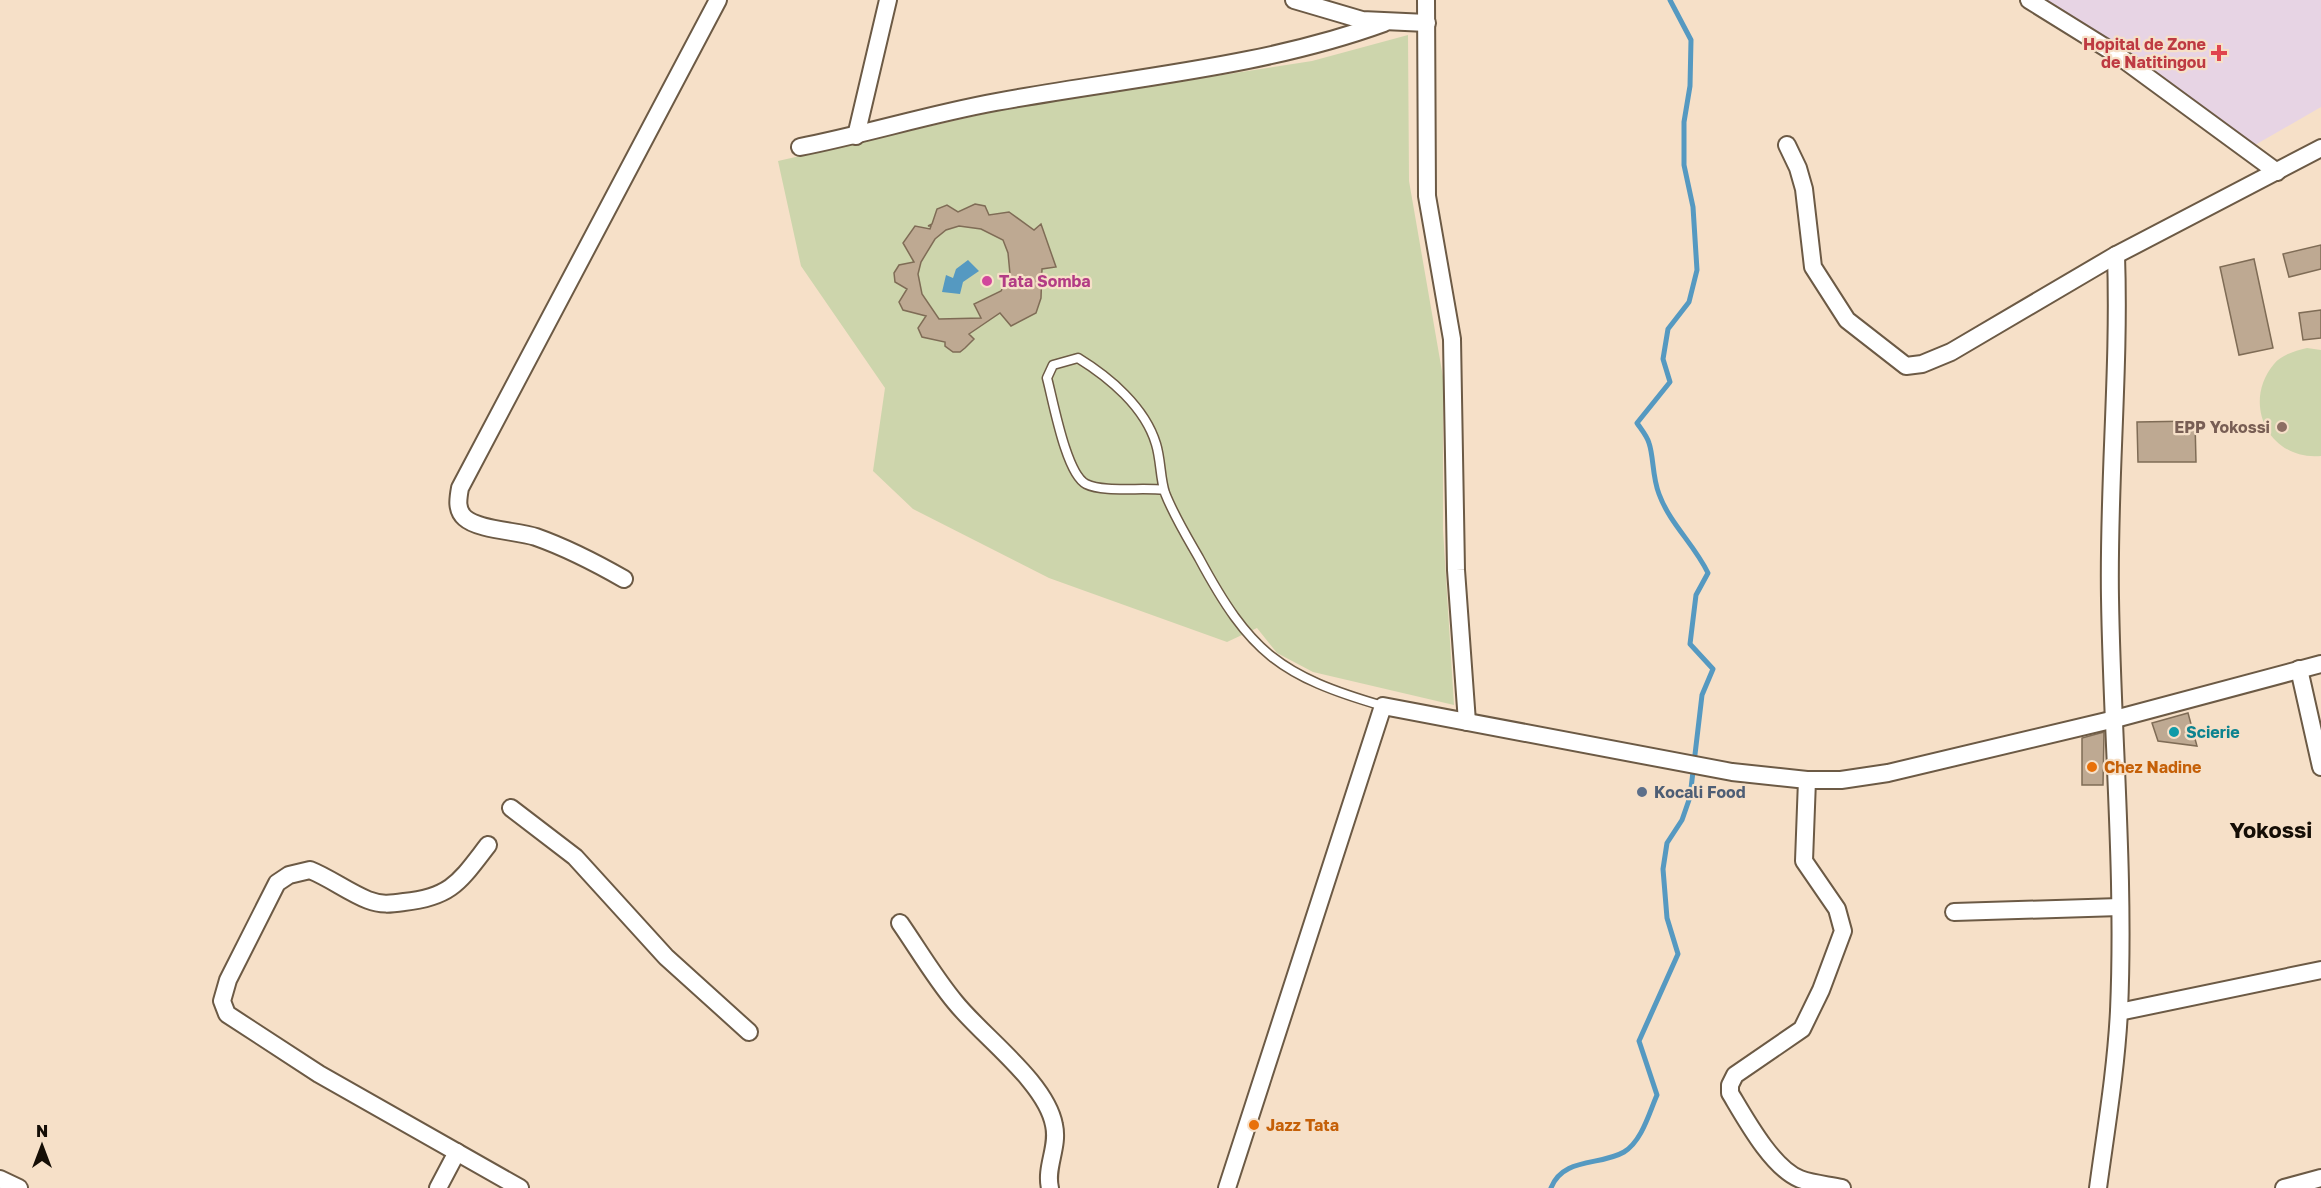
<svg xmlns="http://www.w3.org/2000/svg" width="2321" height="1188" viewBox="0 0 2321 1188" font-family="'Golos Text',sans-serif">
	<rect width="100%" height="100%" fill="#f6e0c8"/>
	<!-- medical -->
	<path fill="#e7d4e4" d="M2037 0H2321V107L2255 145Z"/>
	<!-- green -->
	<g fill="#cdd5ac">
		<path d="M1408 35 1409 181 1443 377V530L1454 705 1313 672 1277 653 1257 628 1227 642 1049 578 913 509 873 471 885 388 801 266 778 161 1010 108 1312 61Z"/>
		<path d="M2307 348 2321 350V456C2269 461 2241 403 2274 364 2282 354 2296 351 2307 348Z"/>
	</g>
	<!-- water -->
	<path fill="#5599c1" d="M968 260 979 271 963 282 960 294 942 292 946 275 953 278 956 269Z"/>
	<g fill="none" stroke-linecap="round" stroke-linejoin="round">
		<!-- stream -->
		<path stroke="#5599c1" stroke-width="5" d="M1551 1188C1563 1157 1600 1166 1624 1152 1642 1141 1649 1113 1657 1095L1639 1041 1678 954 1667 918 1663 869 1667 843 1682 820 1690 797 1702 695 1713 669 1690 644 1696 595 1708 573C1694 544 1670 524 1659 494 1652 476 1654 458 1649 443 1647 436 1641 429 1637 423L1670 382 1663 359 1668 329 1689 302 1697 270 1693 207 1684 165V122L1690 86 1691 40 1670 0"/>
	</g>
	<!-- building -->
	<g fill="#bea992" stroke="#7f6c56" stroke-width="1.5" fill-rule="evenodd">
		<path d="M975 204 985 206 989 215 1009 212 1034 230 1041 224 1056 267 1042 269 1041 298 1036 313 1011 326 1000 313 969 334 974 339 965 348 960 352H953L945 346V342L922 337 918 328 926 316 903 310 899 302 907 289 895 282 894 273 899 265 914 262 903 243 915 226 930 229 931 226H928L932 224 937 209 947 205 958 212ZM959 226 981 229 1003 240 1008 253 1010 274 1001 291 974 304 981 318 939 319 922 294 918 274 921 262 935 239 946 230Z"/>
		<path d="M2321 245V269L2289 277 2283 254Z"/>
		<path d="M2254 259 2273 348 2239 355 2220 267Z"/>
		<path d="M2321 310V338L2303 340 2299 313Z"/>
		<path d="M2195 421 2196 462H2138L2137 422Z"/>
		<path d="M2188 713 2197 746 2158 741 2152 723Z"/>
		<path d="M2104 732 2103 785H2082V738Z"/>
	</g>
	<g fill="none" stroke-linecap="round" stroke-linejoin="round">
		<!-- lane casing -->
		<g stroke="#6c5a45" stroke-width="11">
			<path id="lane" d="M1164 490C1143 487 1104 493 1086 484 1066 474 1053 400 1047 378L1053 365 1078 358C1109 377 1145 407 1156 444 1161 460 1160 478 1165 493 1174 516 1187 537 1199 558 1250 653 1280 676 1383 706"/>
		</g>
		<!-- street casing -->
		<g stroke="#6c5a45" stroke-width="20">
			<g id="street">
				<path d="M1294 0 1362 20 1427 23"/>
				<path d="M1426 0 1427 196 1452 339 1456 570 1467 722"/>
				<path d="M2029 0 2116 54 2277 172"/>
				<path d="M856 136 888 0"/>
				<path d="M1787 145 1798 168 1804 189 1813 267 1847 320 1906 366 1922 364 1951 352 2116 255 2321 148"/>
				<path d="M800 147C866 134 930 114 996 102 1125 78 1260 68 1384 23"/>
				<path d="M624 579C596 563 567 548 536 537 518 531 478 530 465 518 456 510 458 499 460 488L718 0"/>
				<path d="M2299 669 2321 767"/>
				<path d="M1807 780 1804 861 1837 909 1843 931 1821 990 1802 1029 1735 1075 1730 1085V1093C1745 1118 1772 1168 1800 1179 1813 1184 1829 1185 1842 1188"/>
				<path d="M511 808 575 857 666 957 749 1032"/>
				<path d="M488 845C460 881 452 897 404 902 390 904 381 905 368 900 348 892 330 878 310 870L289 875 277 883 228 980 222 1001 227 1014 319 1074 520 1188"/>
				<path d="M1954 912 2120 907"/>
				<path d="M900 923C918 949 935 978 955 1002 983 1037 1046 1082 1054 1125 1059 1147 1045 1167 1050 1188"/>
				<path d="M2119 1012 2321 970"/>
				<path d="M0 1179 19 1188"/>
				<path d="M438 1188 457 1152"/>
				<path d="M1227 1188 1383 706 1732 772 1807 780H1841L1888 773 2115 719 2321 664"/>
				<path d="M2098 1188C2106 1129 2116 1070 2119 1011 2125 873 2112 735 2110 598 2108 483 2120 369 2116 255"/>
				<path d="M2284 1188 2321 1178"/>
			</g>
		</g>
		<!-- lane -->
		<use href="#lane" stroke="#fff" stroke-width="8"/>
		<!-- street -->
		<use href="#street" stroke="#fff" stroke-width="16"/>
	</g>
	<!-- markers -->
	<path fill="#e0444e" stroke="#f6e0c8" stroke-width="2" d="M2216 44h6v6h6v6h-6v6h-6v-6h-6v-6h6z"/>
	<circle fill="#d1479c" stroke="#f6e0c8" stroke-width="2" cx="987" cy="281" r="6"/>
	<circle fill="#8d6e63" stroke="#f6e0c8" stroke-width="2" cx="2282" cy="427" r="6"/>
	<circle fill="#0f9aa8" stroke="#f6e0c8" stroke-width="2" cx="2174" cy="732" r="6"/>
	<g fill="#e8710a" stroke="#f6e0c8" stroke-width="2">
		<circle cx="2092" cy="767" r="6"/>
		<circle cx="1254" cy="1125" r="6"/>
	</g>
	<circle fill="#5c6f8a" stroke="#f6e0c8" stroke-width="2" cx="1642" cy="792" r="6"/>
	<g text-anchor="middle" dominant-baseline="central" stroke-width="4.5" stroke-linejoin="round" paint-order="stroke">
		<!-- health labels -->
		<g font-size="16" font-weight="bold" fill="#be3a42" stroke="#f6e0c8" text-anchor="end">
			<text x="2206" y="44">Hopital de Zone<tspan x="2206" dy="18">de Natitingou</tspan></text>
		</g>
		<!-- hotel labels -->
		<g font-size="16" font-weight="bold" fill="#b23c85" stroke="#f6e0c8" text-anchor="start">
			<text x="999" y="281">Tata Somba</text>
		</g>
		<!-- education labels -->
		<g font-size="16" font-weight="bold" fill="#785e54" stroke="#f6e0c8" text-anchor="end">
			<text x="2270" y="427">EPP Yokossi</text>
		</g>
		<!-- culture labels -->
		<g font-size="16" font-weight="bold" fill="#0d838f" stroke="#f6e0c8" text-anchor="start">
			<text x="2186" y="732">Scierie</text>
		</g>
		<!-- food labels -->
		<g font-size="16" font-weight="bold" fill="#c56008" stroke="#f6e0c8" text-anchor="start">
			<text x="2104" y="767">Chez Nadine</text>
			<text x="1266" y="1125">Jazz Tata</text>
		</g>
		<!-- service labels -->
		<g font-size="16" font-weight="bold" fill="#4e5e75" stroke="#f6e0c8" text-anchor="start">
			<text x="1654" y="792">Kocali Food</text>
		</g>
		<!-- district labels -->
		<g font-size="22" font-weight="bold" fill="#150e06" stroke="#f6e0c8">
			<text x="2271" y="829">Yokossi</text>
		</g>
	</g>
	<!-- north arrow -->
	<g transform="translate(42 1146)" stroke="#f6e0c8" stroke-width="4.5" paint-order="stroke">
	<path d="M0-4.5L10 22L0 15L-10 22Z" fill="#150e06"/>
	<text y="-9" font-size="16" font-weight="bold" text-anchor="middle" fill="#150e06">N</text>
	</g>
</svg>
